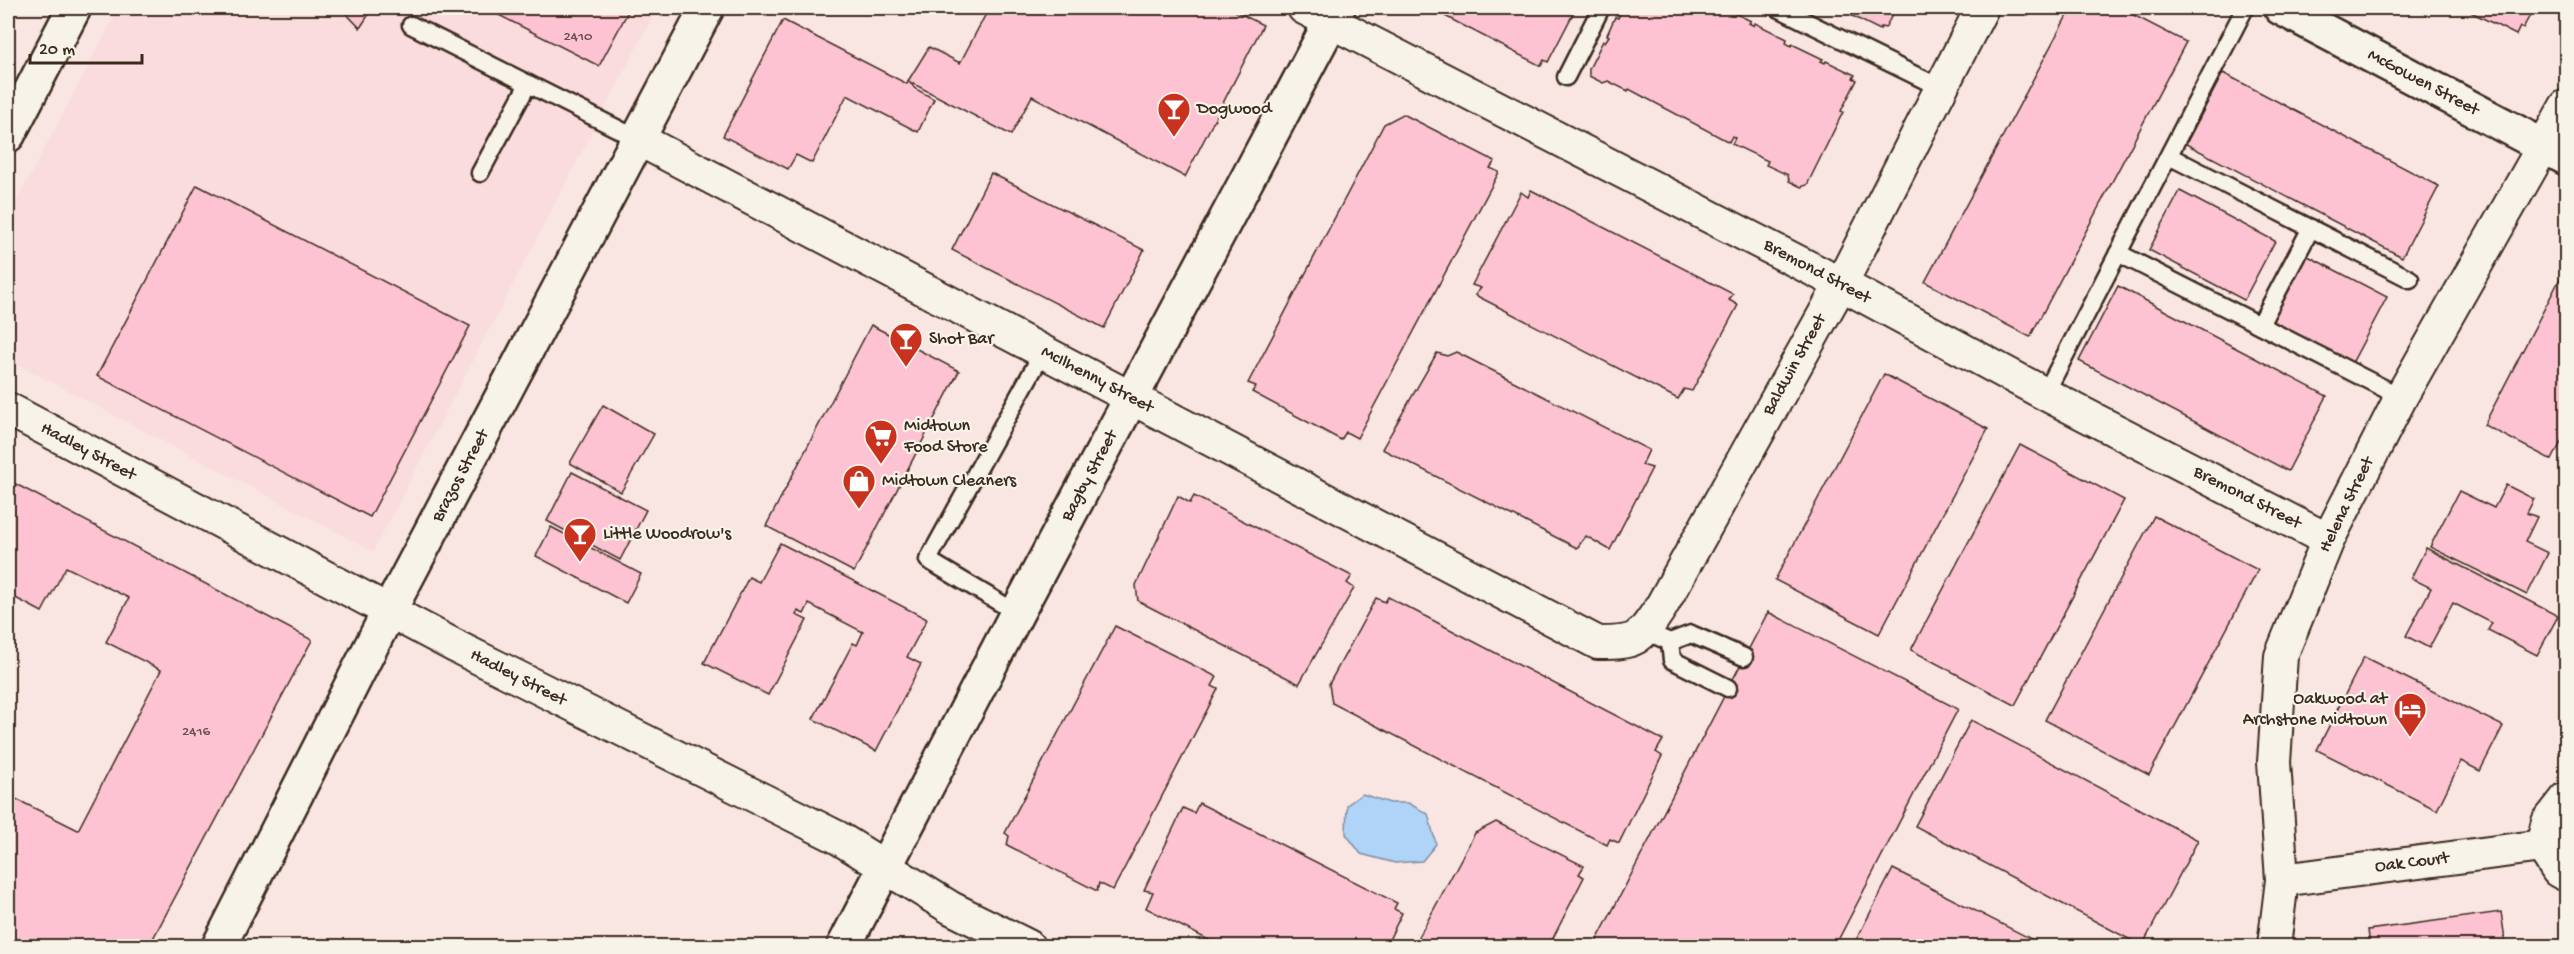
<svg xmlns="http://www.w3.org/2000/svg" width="2574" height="954" viewBox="0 0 2574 954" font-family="'Gochi Hand',sans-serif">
	<rect width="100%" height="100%" fill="#f9e5e2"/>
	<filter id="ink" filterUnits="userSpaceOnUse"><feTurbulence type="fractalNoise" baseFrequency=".0167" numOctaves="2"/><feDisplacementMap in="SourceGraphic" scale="12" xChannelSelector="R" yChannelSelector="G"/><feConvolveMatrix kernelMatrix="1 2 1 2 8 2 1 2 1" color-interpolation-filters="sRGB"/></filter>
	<g filter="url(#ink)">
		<!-- built -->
		<path fill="#fadbde" d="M119 8H657L373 551 8 359V218Z"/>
		<!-- water -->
		<path fill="#b0d3f8" stroke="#818fa1" stroke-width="1.5" d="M1362 794 1390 803H1408L1428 814 1436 844 1422 861 1395 863 1361 854 1346 834 1347 805Z"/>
		<!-- building -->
		<g fill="#fdc3d3" stroke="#3b2a1e" stroke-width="1.5">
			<path d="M341 8H373L360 28Z"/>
			<path d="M485 8H630L599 66Z"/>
			<path d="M989 8H1229L1263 25 1185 177 1032 96 1011 135 908 81 929 47 960 63Z"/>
			<path d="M1442 8H1576L1548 62 1544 60 1541 66 1439 13Z"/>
			<path d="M1623 8H1724L1751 21 1749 23 1754 26 1755 23 1787 39 1786 43 1791 46 1792 44 1823 59 1821 61 1825 63 1826 61 1855 75 1853 78 1857 80 1841 111 1843 112 1807 185 1801 187 1789 181 1788 175 1766 165 1768 161 1732 144 1735 138 1732 136 1729 142 1629 89 1628 91 1608 81 1603 83 1589 76V69L1603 41 1605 42 1609 36 1607 35 1615 17 1618 18Z"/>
			<path d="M1845 8H1896L1885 28 1881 27 1880 30 1850 15 1852 11Z"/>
			<path d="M2071 8H2120L2186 42 2030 337 1925 282Z"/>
			<path d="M2463 8H2534L2523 28 2520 27 2516 35Z"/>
			<path d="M783 20 907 84 908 81 916 89 934 99 918 132 847 95 812 163 796 155 788 169 723 136Z"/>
			<path d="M2223 73 2439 186 2402 257 2186 144Z"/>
			<path d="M1403 114 1495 161 1490 168 1499 172 1357 438 1346 432 1341 440 1252 392 1256 386 1248 383 1384 124Z"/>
			<path d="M991 173 1144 250 1104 328 952 250Z"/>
			<path d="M197 185 470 326 370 517 97 376Z"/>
			<path d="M1531 190 1733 294 1729 300 1738 305 1692 391 1684 389 1678 399 1475 295 1481 288 1472 285 1521 192 1528 197Z"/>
			<path d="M2180 191 2275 241 2244 300 2149 250Z"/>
			<path d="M2306 255 2387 297 2352 363 2271 321Z"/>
			<path d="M2566 267V432L2552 460 2484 425Z"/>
			<path d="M2118 286 2327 396 2288 471 2079 361Z"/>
			<path d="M871 325 959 371 854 572 766 526Z"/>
			<path d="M1456 352 1649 450 1642 465 1652 468 1610 550 1586 536 1577 548 1382 449 1437 353 1447 356Z"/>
			<path d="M1884 374 1988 429 1879 634 1775 580Z"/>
			<path d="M603 405 654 434 621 492 570 463Z"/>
			<path d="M2020 445 2124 500 2015 705 1911 650Z"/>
			<path d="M572 472 646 510 620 560 547 521Z"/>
			<path d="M8 480 312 640 149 946H11L8 944V795L78 830 161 670 106 642 129 598 66 567 42 612 8 594Z"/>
			<path d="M2506 485 2534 499 2527 513 2537 517 2525 542 2548 553 2527 595 2430 547 2459 491 2494 508Z"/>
			<path d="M1178 496 1190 503 1194 496 1352 576 1347 583 1354 588 1299 684 1138 601 1136 585Z"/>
			<path d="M2154 516 2258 570 2149 775 2045 720Z"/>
			<path d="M551 527 641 574 626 603 536 556Z"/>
			<path d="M780 543 927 619 907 657 921 664 876 751 813 719 853 643 857 645 863 632 809 604 804 614 798 611 796 615 807 620 768 695 704 663 749 577 759 582Z"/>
			<path d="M2426 548 2558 616 2537 655 2488 630 2492 623 2453 603 2429 648 2406 636 2431 588 2411 578Z"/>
			<path d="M1388 597 1663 740 1656 752 1662 756 1619 843 1610 839 1607 845 1332 703 1329 684 1376 598 1385 602Z"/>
			<path d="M1768 612 1958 709 1835 946H1594Z"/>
			<path d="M1115 626 1217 677 1212 686 1218 689 1113 890 1099 883 1097 891 1007 845 1009 836 1005 833Z"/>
			<path d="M2364 657 2503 726 2480 771 2461 761 2437 810 2317 750Z"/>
			<path d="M1971 720 2198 840 2142 946 1915 826Z"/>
			<path d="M1199 803 1397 903 1394 909 1402 913 1386 946H1220L1146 908 1153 892 1144 890 1183 808 1194 813Z"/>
			<path d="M1496 822 1584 866 1579 874 1584 877 1549 946H1414L1475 833Z"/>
			<path d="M1893 869 2045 946H1853Z"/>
			<path d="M2501 912 2506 946H2370L2368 930Z"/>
		</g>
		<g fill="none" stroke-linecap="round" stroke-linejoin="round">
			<!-- lane casing -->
			<g stroke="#3b2a1e" stroke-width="21">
				<g id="lane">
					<path d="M1778 8 1941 88"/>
					<path d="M411 25 638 139"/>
					<path d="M1566 77 1601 8"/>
					<path d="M2169 156 2410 279"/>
					<path d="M480 173 528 84"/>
					<path d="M2118 253 2401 397"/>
					<path d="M2260 325 2311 228"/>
					<path d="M2045 394 2245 8"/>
					<path d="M1017 613 928 560 1043 352"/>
					<path d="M1645 631 1670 642 1691 634 1744 657"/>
					<path d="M1670 642 1672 660 1728 688"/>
				</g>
			</g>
			<!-- street casing -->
			<g stroke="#3b2a1e" stroke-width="36">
				<g id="street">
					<path d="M1304 8 1841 284 2045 394 2328 540"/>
					<path d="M638 139 1598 643C1638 643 1639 640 1661 607L1841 284 1982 8"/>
					<path d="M8 409 457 647 837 837 951 908 1028 946"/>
					<path d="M2566 799 2548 822 2542 846 2558 871 2566 875"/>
					<path d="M2282 880 2542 846"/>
					<path d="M2274 946 2282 880 2274 762 2281 656 2328 540 2401 397 2566 106"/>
				</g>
			</g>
			<!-- secondary casing -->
			<g stroke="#3b2a1e" stroke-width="38">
				<g id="secondary">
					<path d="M2281 8 2566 158"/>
					<path d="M8 135 74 8"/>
					<path d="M219 946 389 611 707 8"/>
					<path d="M844 946 1017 613 1338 8"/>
				</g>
			</g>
			<!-- lane -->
			<use href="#lane" stroke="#f7f3e8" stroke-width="16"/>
			<!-- street -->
			<use href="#street" stroke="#f7f3e8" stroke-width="32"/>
			<!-- secondary -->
			<use href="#secondary" stroke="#f7f3e8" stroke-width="33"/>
		</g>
	</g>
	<!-- icons -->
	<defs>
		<g id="bar-pin" transform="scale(1.725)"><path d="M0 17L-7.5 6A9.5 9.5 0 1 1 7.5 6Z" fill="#c8321e" stroke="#f7f3e8"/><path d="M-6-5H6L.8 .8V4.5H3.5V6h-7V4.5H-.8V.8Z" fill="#fff"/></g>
		<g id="supermarket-pin" transform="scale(1.725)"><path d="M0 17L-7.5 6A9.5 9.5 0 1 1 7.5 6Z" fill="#c8321e" stroke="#f7f3e8"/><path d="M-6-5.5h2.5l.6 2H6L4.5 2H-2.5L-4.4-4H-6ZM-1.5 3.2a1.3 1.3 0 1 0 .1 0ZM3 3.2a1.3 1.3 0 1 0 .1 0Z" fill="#fff"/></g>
		<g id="shop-pin" transform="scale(1.725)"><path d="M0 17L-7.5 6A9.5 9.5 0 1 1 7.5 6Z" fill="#c8321e" stroke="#f7f3e8"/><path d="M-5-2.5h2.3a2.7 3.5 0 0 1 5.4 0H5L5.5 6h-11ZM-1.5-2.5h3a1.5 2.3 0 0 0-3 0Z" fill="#fff"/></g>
		<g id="hotel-pin" transform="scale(1.725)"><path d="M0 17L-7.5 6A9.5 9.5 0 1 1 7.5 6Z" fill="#c8321e" stroke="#f7f3e8"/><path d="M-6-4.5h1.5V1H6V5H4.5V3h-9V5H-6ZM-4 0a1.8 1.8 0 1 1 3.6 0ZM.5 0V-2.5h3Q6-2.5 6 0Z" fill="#fff"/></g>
	</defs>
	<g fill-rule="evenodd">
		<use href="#bar-pin" x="1174" y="109"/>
		<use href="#bar-pin" x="906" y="339"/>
		<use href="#supermarket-pin" x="881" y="436"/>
		<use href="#shop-pin" x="859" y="481"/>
		<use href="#bar-pin" x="580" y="534"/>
		<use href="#hotel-pin" x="2410" y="709"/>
	</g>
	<g text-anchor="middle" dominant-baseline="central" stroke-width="4.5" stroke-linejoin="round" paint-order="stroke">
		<!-- number labels -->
		<g font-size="15" fill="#6c504b">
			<text x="578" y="37">2410</text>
			<text x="196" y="732">2416</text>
		</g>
		<!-- street labels -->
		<g font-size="18" fill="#3b2a1e" stroke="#f7f3e8">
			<text transform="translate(2423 83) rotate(28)">McGowen Street</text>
			<text transform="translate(1817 272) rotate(28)">Bremond Street</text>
			<text transform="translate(1795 365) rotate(-61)">Baldwin Street</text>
			<text transform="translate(1097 380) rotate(28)">McIlhenny Street</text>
			<text transform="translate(88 452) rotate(28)">Hadley Street</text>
			<text transform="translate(461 476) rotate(-62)">Brazos Street</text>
			<text transform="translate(1090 476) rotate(-62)">Bagby Street</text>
			<text transform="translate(2247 498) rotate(27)">Bremond Street</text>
			<text transform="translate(2347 505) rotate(-64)">Helena Street</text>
			<text transform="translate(518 678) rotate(27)">Hadley Street</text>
			<text transform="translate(2412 863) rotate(-7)">Oak Court</text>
		</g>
		<!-- poi labels -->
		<g font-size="18" fill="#3b2a1e" stroke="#f7f3e8" text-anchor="start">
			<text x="1197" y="109">Dogwood</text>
			<text x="929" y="339">Shot Bar</text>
			<text x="904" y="426">Midtown<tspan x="904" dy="21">Food Store</tspan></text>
			<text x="882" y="481">Midtown Cleaners</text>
			<text x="603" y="534">Little Woodrow's</text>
			<text x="2387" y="699" text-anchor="end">Oakwood at<tspan x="2387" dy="21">Archstone Midtown</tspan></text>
		</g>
	</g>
	<!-- margin -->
	<rect width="2574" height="954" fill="none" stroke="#f7f3e8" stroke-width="30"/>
	<rect x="15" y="15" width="2544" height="924" fill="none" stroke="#3b2a1e" stroke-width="2" filter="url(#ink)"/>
	<!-- scale -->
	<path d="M30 54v9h112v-9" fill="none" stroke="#3b2a1e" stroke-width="3"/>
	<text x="39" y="54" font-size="18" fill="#3b2a1e" stroke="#f7f3e8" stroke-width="4.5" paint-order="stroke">20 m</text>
</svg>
